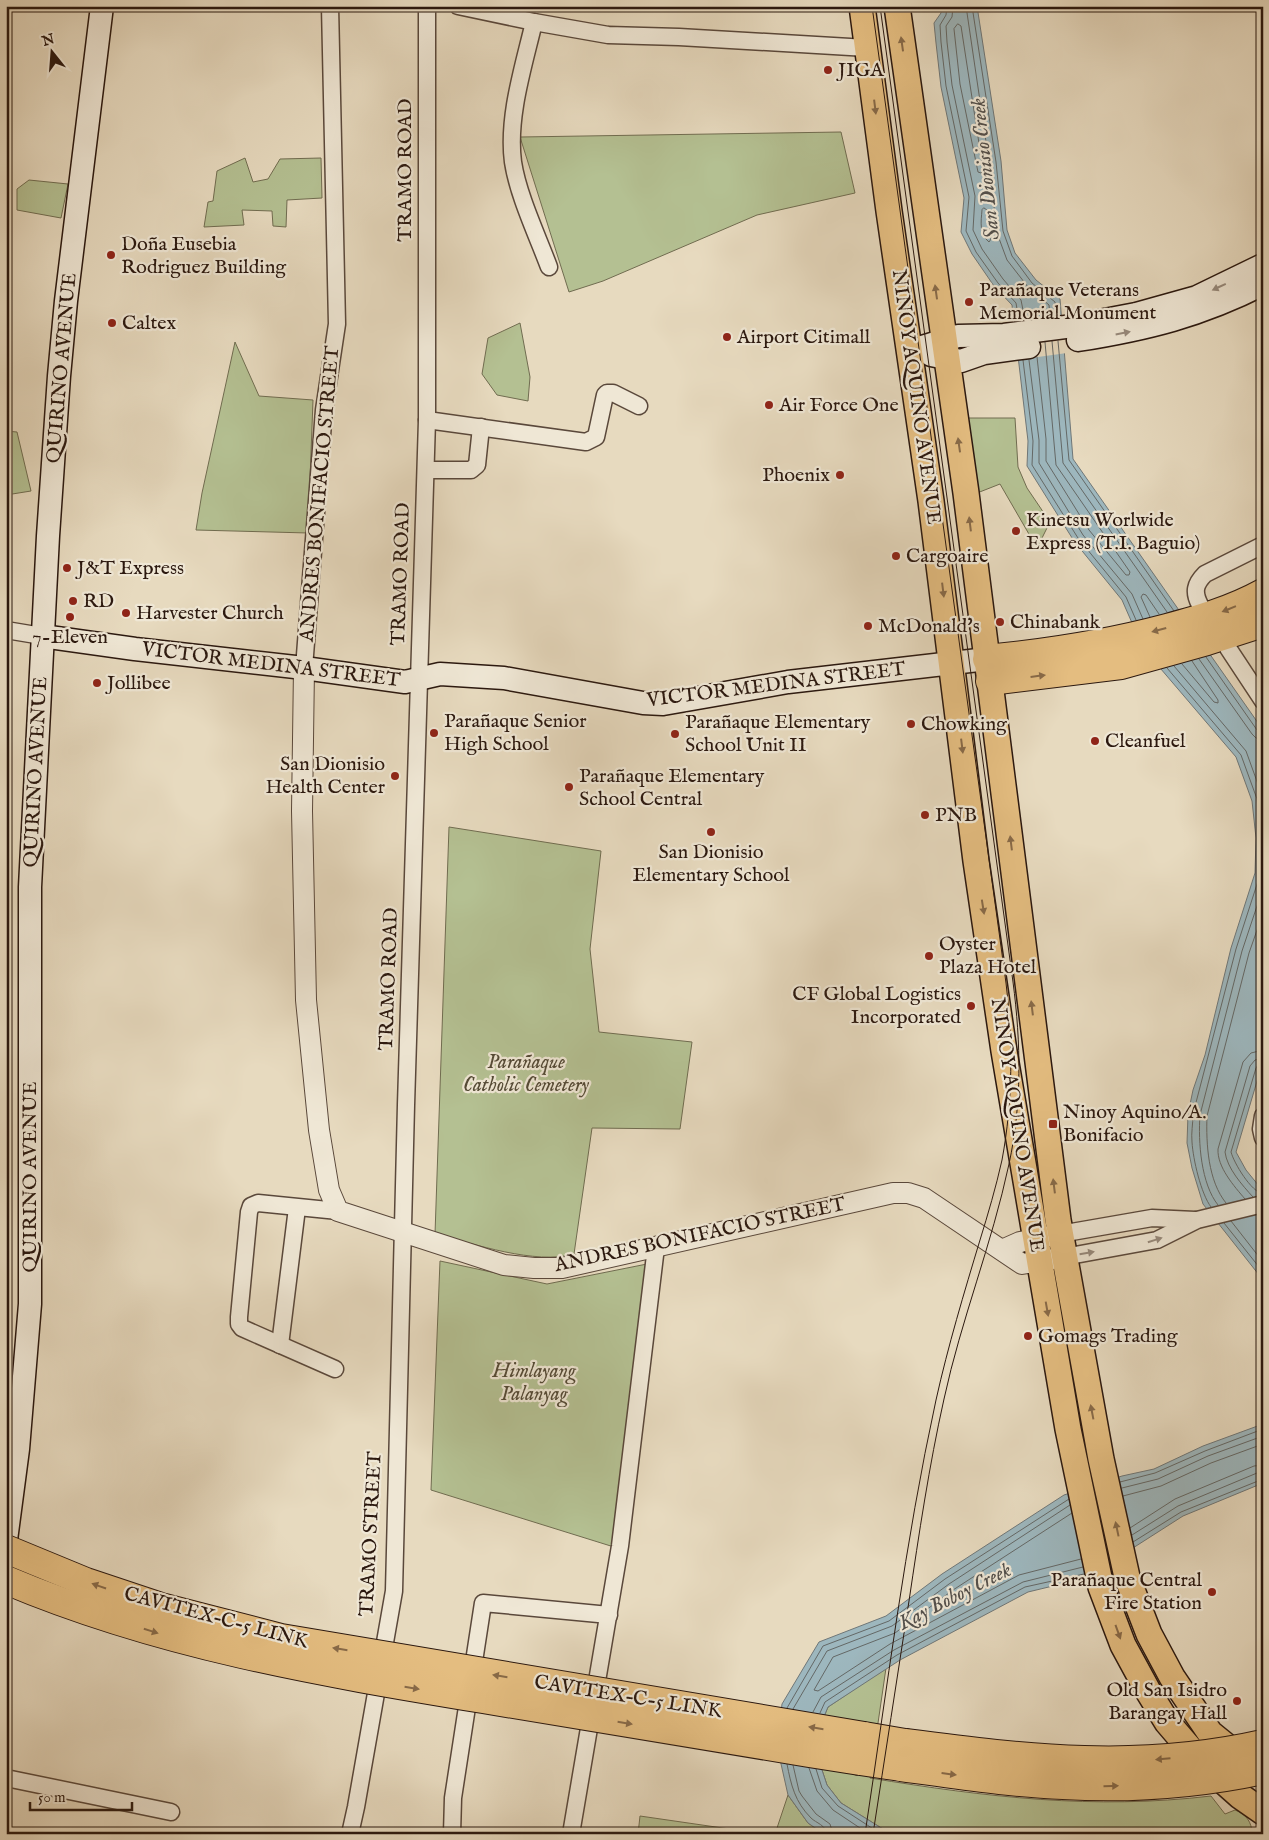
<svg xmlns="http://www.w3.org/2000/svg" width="1269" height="1840" viewBox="0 0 1269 1840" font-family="'IM FELL English',serif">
	<rect width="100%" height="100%" fill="#e7dabf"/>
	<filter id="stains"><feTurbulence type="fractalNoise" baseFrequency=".004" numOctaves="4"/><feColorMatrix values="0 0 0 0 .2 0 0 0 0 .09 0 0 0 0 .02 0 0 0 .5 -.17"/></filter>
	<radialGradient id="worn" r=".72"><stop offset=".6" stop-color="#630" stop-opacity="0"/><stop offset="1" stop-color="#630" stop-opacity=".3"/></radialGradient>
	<!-- green -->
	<g fill="#b4c092" stroke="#706c50">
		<path d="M841 132 855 193 757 215 603 281 569 292 520 137Z"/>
		<path d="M245 158 253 182 268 179 280 159 321 158 322 198 287 200 286 227 273 226 272 211 242 210 244 225 204 227 208 202 213 201 217 171Z"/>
		<path d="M29 180 68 184 61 218 17 210V189Z"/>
		<path d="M520 323 530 377 528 401 497 395 482 374 488 338Z"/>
		<path d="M235 342 259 396 313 400 308 533 196 530 202 493Z"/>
		<path d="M961 418H1015L1018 467 1027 488 1050 522 1037 548 1000 484 972 495Z"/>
		<path d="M6 431 17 432 31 491 6 495Z"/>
		<path d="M449 827 601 851 590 949 599 1032 692 1042 680 1129 592 1128 574 1254C535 1265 475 1244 435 1234Z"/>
		<path d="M440 1261 547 1284 647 1264 614 1547 431 1490Z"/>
		<path d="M886 1668 870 1778C986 1797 1094 1810 1211 1796L1225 1814 1235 1810C1246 1814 1252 1822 1252 1834H891L841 1803 827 1785 816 1752 818 1731 828 1707Z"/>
		<path d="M788 1795 808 1823 824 1834H775Z"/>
		<path d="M640 1816 764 1834H638Z"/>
	</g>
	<!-- water -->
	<g fill="#9db7be" stroke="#6f7778">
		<path d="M942 6H977L1001 161 1007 230 1015 253 1036 280 1060 299 1073 459 1263 730V1061L1236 1152 1246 1170 1263 1191V1280L1203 1204 1192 1168 1187 1143 1188 1114 1193 1090 1205 1055 1231 948 1255 873 1256 838 1252 801 1236 757 1143 648 1122 600 1074 541 1027 466 1028 441 1012 305 994 286 972 254 961 232 964 198 941 87 936 43 934 23 941 13Z"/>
		<path d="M1263 1424V1483L1183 1516 1086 1578 1028 1592 900 1660 828 1707 818 1731 816 1752 827 1785 841 1803 891 1834H824L808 1823 788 1795 777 1746 782 1704 819 1642 886 1616 942 1574 1064 1495 1122 1476 1154 1469 1203 1446Z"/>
	</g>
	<!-- pier -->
	<path fill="#e7dabf" d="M1064 316 1067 353 1016 360 1011 322Z"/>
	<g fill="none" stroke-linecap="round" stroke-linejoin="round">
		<!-- shore -->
		<g stroke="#646866" stroke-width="1">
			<path d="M947 6 946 15 940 25 941 42 946 86 969 197 966 231 976 252 998 283 1016 303 1019 321"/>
			<path d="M953 6 952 17 946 26 947 42 952 85 975 196 973 230 982 249 1003 279 1021 300 1025 320"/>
			<path d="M966 6 989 162 997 233 1007 260 1028 287 1049 305 1050 316"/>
			<path d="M972 6 996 162 1003 231 1012 256 1032 283 1055 302 1056 316"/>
			<path d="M958 24 961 26 982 163 983 171 981 173 978 172 960 84 954 29Z"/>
			<path d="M984 208 987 210 991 239 989 242C979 234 981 222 982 210Z"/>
			<path d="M1052 341 1063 463 1167 612"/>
			<path d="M1058 341 1069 460 1174 611"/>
			<path d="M1037 357 1046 439V461L1089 530 1126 575H1129L1130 572 1056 465 1045 342"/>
			<path d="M1023 360 1033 441 1032 465 1078 538 1126 597 1136 620"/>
			<path d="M1029 360 1039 440V463L1083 535 1132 594 1143 619"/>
			<path d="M1150 617 1141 597 1143 594 1146 595 1159 614"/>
			<path d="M1206 657 1257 730 1263 732"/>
			<path d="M1199 659 1252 734 1256 738 1263 739"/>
			<path d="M1182 664 1214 702 1218 703V700L1192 661"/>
			<path d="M1174 666 1246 751 1263 798"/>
			<path d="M1167 668 1241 755 1257 799 1261 837 1260 875 1236 949 1193 1114C1193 1124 1191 1133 1192 1142 1193 1159 1201 1194 1211 1207"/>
			<path d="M1263 1064 1258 1065 1256 1068 1231 1152C1234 1163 1251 1192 1263 1194"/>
			<path d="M1253 1197C1242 1185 1227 1168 1225 1152L1250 1066 1255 1060 1263 1058"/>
			<path d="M1245 1199C1234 1186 1217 1167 1218 1149L1243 1062 1251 1053 1263 1050"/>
			<path d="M1226 1203C1208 1181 1206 1144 1207 1116L1249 953 1263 913"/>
			<path d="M1218 1205C1201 1184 1198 1142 1200 1115L1242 951 1263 888"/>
			<path d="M1231 1221 1263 1262"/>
			<path d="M1224 1223 1263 1272"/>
			<path d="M1120 1482 1155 1473 1205 1451 1263 1429"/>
			<path d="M1122 1488 1158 1479 1208 1456 1263 1436"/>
			<path d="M1123 1496 1161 1486 1211 1463 1263 1444"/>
			<path d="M1072 1513 953 1590 895 1633 833 1657 814 1690 818 1691 890 1644 1019 1575 1081 1559"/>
			<path d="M1130 1528 1175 1499 1254 1466 1263 1465"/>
			<path d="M1132 1535 1178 1506 1257 1473 1263 1472"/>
			<path d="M1133 1542 1181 1512 1263 1479"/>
			<path d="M787 1708 823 1646 889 1621 945 1579 1069 1499"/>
			<path d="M793 1709 827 1651 892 1626 949 1584 1070 1505"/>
			<path d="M813 1712 821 1697 894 1650 1023 1582 1083 1567"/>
			<path d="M820 1713 825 1702 897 1655 1025 1587 1084 1574"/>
			<path d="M787 1764C791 1785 795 1802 811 1818 816 1823 826 1825 827 1834"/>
			<path d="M793 1765 799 1791 802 1796 816 1814 830 1824 833 1834"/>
			<path d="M809 1768 817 1791 833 1810 869 1834"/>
			<path d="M816 1769 822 1788 838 1806 881 1834"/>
		</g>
		<!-- minor casing -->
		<g stroke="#5a483b" stroke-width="19">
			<g id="minor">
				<path d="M458 6 534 22 608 35 679 37 867 48"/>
				<path d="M534 22C524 65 507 117 513 162 518 195 537 235 549 267"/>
				<path d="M427 420 586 442 596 437 605 395 607 393H613L639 406"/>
				<path d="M426 470H471L477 465 481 427"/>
				<path d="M1200 605C1193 592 1195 584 1205 574L1263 545"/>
				<path d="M6 630 42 636"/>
				<path d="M1228 648 1263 701"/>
				<path d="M304 668 324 410 337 324 330 6"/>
				<path d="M1263 1116 1261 1129 1263 1138"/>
				<path d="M1060 1234 1152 1218 1195 1220"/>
				<path d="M1064 1257 1157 1240 1197 1220 1263 1204"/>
				<path d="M280 1345 297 1208"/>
				<path d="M335 1369 242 1328 239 1324V1317L249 1212 251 1206 258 1203 338 1211"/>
				<path d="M6 1778 171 1812"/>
				<path d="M350 1834 356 1807 394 1591 406 1105 427 420V6"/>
				<path d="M452 1834 453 1798 483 1603 609 1615"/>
				<path d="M571 1834 620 1546 656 1247"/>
			</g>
		</g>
		<!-- tertiary casing -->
		<g stroke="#5a483b" stroke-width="22">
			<g id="tertiary">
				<path d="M304 668 302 811 306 1000 319 1130 329 1190 338 1211 504 1265 534 1268H562L893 1193H908L924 1198 1022 1264 1053 1259"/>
				<path d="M1002 1250 1020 1242 1050 1236"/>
			</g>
		</g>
		<!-- secondary casing -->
		<g stroke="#2b180f" stroke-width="25">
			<g id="secondary">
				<path d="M1078 340C1147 329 1200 316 1263 284"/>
				<path d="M909 351 958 336 1004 335 1073 326 1136 314 1197 297 1263 265"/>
				<path d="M931 355 961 361 984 353 1029 347"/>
				<path d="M42 636 135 649 304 668 405 682 440 674 504 678 643 703 663 704 788 682 987 659"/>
				<path d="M6 1540 18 1449 30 1304V887L48 536 59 376 66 301 102 6"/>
			</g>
		</g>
		<!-- primary casing -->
		<g stroke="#2b180f" stroke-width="28">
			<g id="primary">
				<path d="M862 6 889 211 931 501 976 861 1004 1051 1068 1429 1101 1587 1123 1645 1148 1691 1167 1722 1191 1750 1213 1772 1240 1796 1263 1812"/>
				<path d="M897 6 966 493 1058 1220 1101 1459 1127 1577 1149 1634 1172 1677 1210 1733 1242 1759"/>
			</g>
		</g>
		<!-- motorway casing -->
		<g stroke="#2b180f" stroke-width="30">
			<g id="motorway">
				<path d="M987 659C1048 653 1107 644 1167 628 1200 619 1232 610 1263 593"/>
				<path d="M990 681 1121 665 1207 641 1263 623"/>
				<path d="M864 1736 905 1743"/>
				<path d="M860 1761 901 1767"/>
			</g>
		</g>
		<!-- minor -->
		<use href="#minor" stroke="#efe7d5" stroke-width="16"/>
		<!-- tertiary -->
		<use href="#tertiary" stroke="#efe7d5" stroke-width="20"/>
		<!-- secondary -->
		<use href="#secondary" stroke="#efe7d5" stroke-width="22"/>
		<!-- primary -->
		<use href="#primary" stroke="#e4bd80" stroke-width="25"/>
		<!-- motorway -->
		<use href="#motorway" stroke="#e4bd80" stroke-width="28"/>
		<!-- tram -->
		<g stroke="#2b180f" stroke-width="1">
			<path d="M865 1834C887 1689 905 1542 936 1400 948 1346 964 1293 980 1240 988 1214 996 1187 1002 1160 1013 1101 1013 1042 1006 983L872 6"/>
			<path d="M873 1834C885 1756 897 1679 909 1601 919 1534 929 1466 944 1399 961 1320 992 1244 1009 1164 1022 1104 1021 1043 1013 982L880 6"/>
		</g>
		<!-- motorway-bridge casing -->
		<g stroke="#2b180f" stroke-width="30" stroke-linecap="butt">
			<g id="motorway-bridge">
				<path d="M6 1549 86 1582 161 1607 281 1638 864 1736"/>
				<path d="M6 1580C160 1645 319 1672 483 1699 608 1720 734 1741 860 1761"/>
				<path d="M905 1743C1029 1759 1139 1772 1263 1744"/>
				<path d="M901 1767C955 1774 1009 1783 1063 1785 1130 1789 1197 1784 1263 1770"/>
			</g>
		</g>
		<!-- motorway-bridge -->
		<use href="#motorway-bridge" stroke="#e4bd80" stroke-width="28"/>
	</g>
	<!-- one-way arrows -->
	<defs><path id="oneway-solid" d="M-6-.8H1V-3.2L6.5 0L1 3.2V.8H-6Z" transform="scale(1.25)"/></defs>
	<g fill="#886a48">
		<use href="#oneway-solid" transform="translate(902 44) rotate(-98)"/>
		<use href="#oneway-solid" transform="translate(875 107) rotate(83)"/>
		<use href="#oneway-solid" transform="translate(936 292) rotate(-98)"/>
		<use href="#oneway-solid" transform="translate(959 445) rotate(-98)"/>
		<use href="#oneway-solid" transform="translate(970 524) rotate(-97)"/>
		<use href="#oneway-solid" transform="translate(943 590) rotate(83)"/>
		<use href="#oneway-solid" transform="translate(1229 609) rotate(158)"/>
		<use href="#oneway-solid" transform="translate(1159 630) rotate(165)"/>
		<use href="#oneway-solid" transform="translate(1038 676) rotate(-7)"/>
		<use href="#oneway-solid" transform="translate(962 746) rotate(83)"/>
		<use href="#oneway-solid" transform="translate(1011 843) rotate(-97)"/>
		<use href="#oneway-solid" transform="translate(983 907) rotate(81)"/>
		<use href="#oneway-solid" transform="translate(1032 1008) rotate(-97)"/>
		<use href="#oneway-solid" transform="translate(1054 1186) rotate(-97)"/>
		<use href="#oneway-solid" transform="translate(1047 1309) rotate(80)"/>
		<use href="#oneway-solid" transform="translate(1092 1412) rotate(-101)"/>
		<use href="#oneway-solid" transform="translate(1117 1529) rotate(-102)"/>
		<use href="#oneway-solid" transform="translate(99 1586) rotate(-161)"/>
		<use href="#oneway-solid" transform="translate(151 1631) rotate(17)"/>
		<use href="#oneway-solid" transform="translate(1118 1632) rotate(70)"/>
		<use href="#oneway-solid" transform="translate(340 1649) rotate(-171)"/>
		<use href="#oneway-solid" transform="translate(500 1676) rotate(-171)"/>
		<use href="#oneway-solid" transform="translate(412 1688) rotate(9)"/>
		<use href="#oneway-solid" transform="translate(625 1723) rotate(9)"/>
		<use href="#oneway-solid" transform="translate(816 1728) rotate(-171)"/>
		<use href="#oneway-solid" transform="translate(1163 1759) rotate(175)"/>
		<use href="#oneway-solid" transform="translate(949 1774) rotate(7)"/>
		<use href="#oneway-solid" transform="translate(1111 1786) rotate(-1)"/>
	</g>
	<g fill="#978a7c">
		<use href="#oneway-solid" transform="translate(1219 287) rotate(155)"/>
		<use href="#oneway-solid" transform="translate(1123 333) rotate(-11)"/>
		<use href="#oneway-solid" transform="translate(1155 1240) rotate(-17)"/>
		<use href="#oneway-solid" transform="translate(1087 1253) rotate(-10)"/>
	</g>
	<!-- markers -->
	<g fill="#8f2418" stroke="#efe7d5" stroke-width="2">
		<circle cx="828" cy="70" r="5"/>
		<circle cx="111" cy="255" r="5"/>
		<circle cx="969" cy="302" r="5"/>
		<circle cx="112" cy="323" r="5"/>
		<circle cx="727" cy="337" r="5"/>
		<circle cx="769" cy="405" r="5"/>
		<circle cx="840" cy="475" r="5"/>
		<circle cx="1016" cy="531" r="5"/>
		<circle cx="896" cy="556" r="5"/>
		<circle cx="67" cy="568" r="5"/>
		<circle cx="73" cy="601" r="5"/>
		<circle cx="126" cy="613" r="5"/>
		<circle cx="70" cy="617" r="5"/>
		<circle cx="1000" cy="622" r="5"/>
		<circle cx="868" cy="626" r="5"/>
		<circle cx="97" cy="683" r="5"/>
		<circle cx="911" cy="724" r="5"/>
		<circle cx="434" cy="733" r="5"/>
		<circle cx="675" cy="734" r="5"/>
		<circle cx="1095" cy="741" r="5"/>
		<circle cx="395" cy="776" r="5"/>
		<circle cx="569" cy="787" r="5"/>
		<circle cx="925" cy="815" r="5"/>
		<circle cx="711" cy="832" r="5"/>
		<circle cx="929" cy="956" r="5"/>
		<circle cx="971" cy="1006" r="5"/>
		<rect x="1048" y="1119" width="10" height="10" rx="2.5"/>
		<circle cx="1028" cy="1336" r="5"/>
		<circle cx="1212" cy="1592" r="5"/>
		<circle cx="1237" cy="1701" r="5"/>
	</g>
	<g text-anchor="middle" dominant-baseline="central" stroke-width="4.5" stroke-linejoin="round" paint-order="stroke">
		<!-- poi labels -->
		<g font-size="20" fill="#2b180f" stroke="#efe7d5" text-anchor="start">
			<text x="838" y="70">JIGA</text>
			<text x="121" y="244">Doña Eusebia<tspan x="121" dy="23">Rodriguez Building</tspan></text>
			<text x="979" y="290">Parañaque Veterans<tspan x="979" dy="23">Memorial Monument</tspan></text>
			<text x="122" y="323">Caltex</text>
			<text x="737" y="337">Airport Citimall</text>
			<text x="779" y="405">Air Force One</text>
			<text x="830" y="475" text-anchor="end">Phoenix</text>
			<text x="1026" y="520">Kinetsu Worlwide<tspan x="1026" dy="23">Express (T.I. Baguio)</tspan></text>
			<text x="906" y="556">Cargoaire</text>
			<text x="77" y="568">J&amp;T Express</text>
			<text x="83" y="601">RD</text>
			<text x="136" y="613">Harvester Church</text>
			<text x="1010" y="622">Chinabank</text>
			<text x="878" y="626">McDonald's</text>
			<text x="70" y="637" text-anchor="middle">7-Eleven</text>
			<text x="107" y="683">Jollibee</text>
			<text x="444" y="721">Parañaque Senior<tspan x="444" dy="23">High School</tspan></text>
			<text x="685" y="722">Parañaque Elementary<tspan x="685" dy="23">School Unit II</tspan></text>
			<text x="921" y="724">Chowking</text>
			<text x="1105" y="741">Cleanfuel</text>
			<text x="385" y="764" text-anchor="end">San Dionisio<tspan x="385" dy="23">Health Center</tspan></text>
			<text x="579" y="776">Parañaque Elementary<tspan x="579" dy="23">School Central</tspan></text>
			<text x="935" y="815">PNB</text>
			<text x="711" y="852" text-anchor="middle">San Dionisio<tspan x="711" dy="23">Elementary School</tspan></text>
			<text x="939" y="944">Oyster<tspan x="939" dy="23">Plaza Hotel</tspan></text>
			<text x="961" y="994" text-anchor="end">CF Global Logistics<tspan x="961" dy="23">Incorporated</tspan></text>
			<text x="1063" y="1112">Ninoy Aquino/A.<tspan x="1063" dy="23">Bonifacio</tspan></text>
			<text x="1038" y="1336">Gomags Trading</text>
			<text x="1202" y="1580" text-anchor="end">Parañaque Central<tspan x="1202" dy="23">Fire Station</tspan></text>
			<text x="1227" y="1690" text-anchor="end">Old San Isidro<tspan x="1227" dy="23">Barangay Hall</tspan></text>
		</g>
		<!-- street labels -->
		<g font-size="20" fill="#2b180f" stroke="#efe7d5">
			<text transform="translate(405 170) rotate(-90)">TRAMO ROAD</text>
			<text transform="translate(62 368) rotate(-85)">QUIRINO AVENUE</text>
			<text transform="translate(916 397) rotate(82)">NINOY AQUINO AVENUE</text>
			<text transform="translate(320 494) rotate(-85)">ANDRES BONIFACIO STREET</text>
			<text transform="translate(401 574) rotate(-88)">TRAMO ROAD</text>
			<text transform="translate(271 665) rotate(7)">VICTOR MEDINA STREET</text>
			<text transform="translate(776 685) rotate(-7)">VICTOR MEDINA STREET</text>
			<text transform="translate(36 772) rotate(-87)">QUIRINO AVENUE</text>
			<text transform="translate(389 979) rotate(-88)">TRAMO ROAD</text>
			<text transform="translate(1017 1125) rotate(81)">NINOY AQUINO AVENUE</text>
			<text transform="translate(30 1177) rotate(-90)">QUIRINO AVENUE</text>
			<text transform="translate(700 1235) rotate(-12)">ANDRES BONIFACIO STREET</text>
			<text transform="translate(371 1534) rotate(-87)">TRAMO STREET</text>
			<text transform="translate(216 1618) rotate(15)">CAVITEX–C-5 LINK</text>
			<text transform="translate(628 1697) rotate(9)">CAVITEX–C-5 LINK</text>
		</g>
		<!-- park labels -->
		<g font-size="20" font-style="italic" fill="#544a36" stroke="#efe7d5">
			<text x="526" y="1062">Parañaque<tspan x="526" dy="23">Catholic Cemetery</tspan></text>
			<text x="534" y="1371">Himlayang<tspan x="534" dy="23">Palanyag</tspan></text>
		</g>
		<!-- water labels -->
		<g font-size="21" font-style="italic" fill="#53504c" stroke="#efe7d5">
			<text transform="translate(986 169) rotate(-96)">San Dionisio Creek</text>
			<text transform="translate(955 1597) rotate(-27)">Kay Boboy Creek</text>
		</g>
	</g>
	<!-- margin -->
	<rect width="1269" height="1840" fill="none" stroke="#e7dabf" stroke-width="25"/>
	<rect x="8" y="8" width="1254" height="1825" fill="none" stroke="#2b180f" stroke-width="2.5"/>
	<rect x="12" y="12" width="1244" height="1815" fill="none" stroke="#2b180f"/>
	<!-- north arrow -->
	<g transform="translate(52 52) rotate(343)" stroke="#efe7d5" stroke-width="4" paint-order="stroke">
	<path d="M0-4L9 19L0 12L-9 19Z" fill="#2b180f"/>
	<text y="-8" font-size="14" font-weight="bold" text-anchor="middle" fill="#2b180f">N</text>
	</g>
	<!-- scale -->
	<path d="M30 1802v8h102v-8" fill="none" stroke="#2b180f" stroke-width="2.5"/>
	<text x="38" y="1802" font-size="15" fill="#2b180f" stroke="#efe7d5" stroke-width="4" paint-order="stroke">50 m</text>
	<rect width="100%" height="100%" filter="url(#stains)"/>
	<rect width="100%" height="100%" fill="url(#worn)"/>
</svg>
